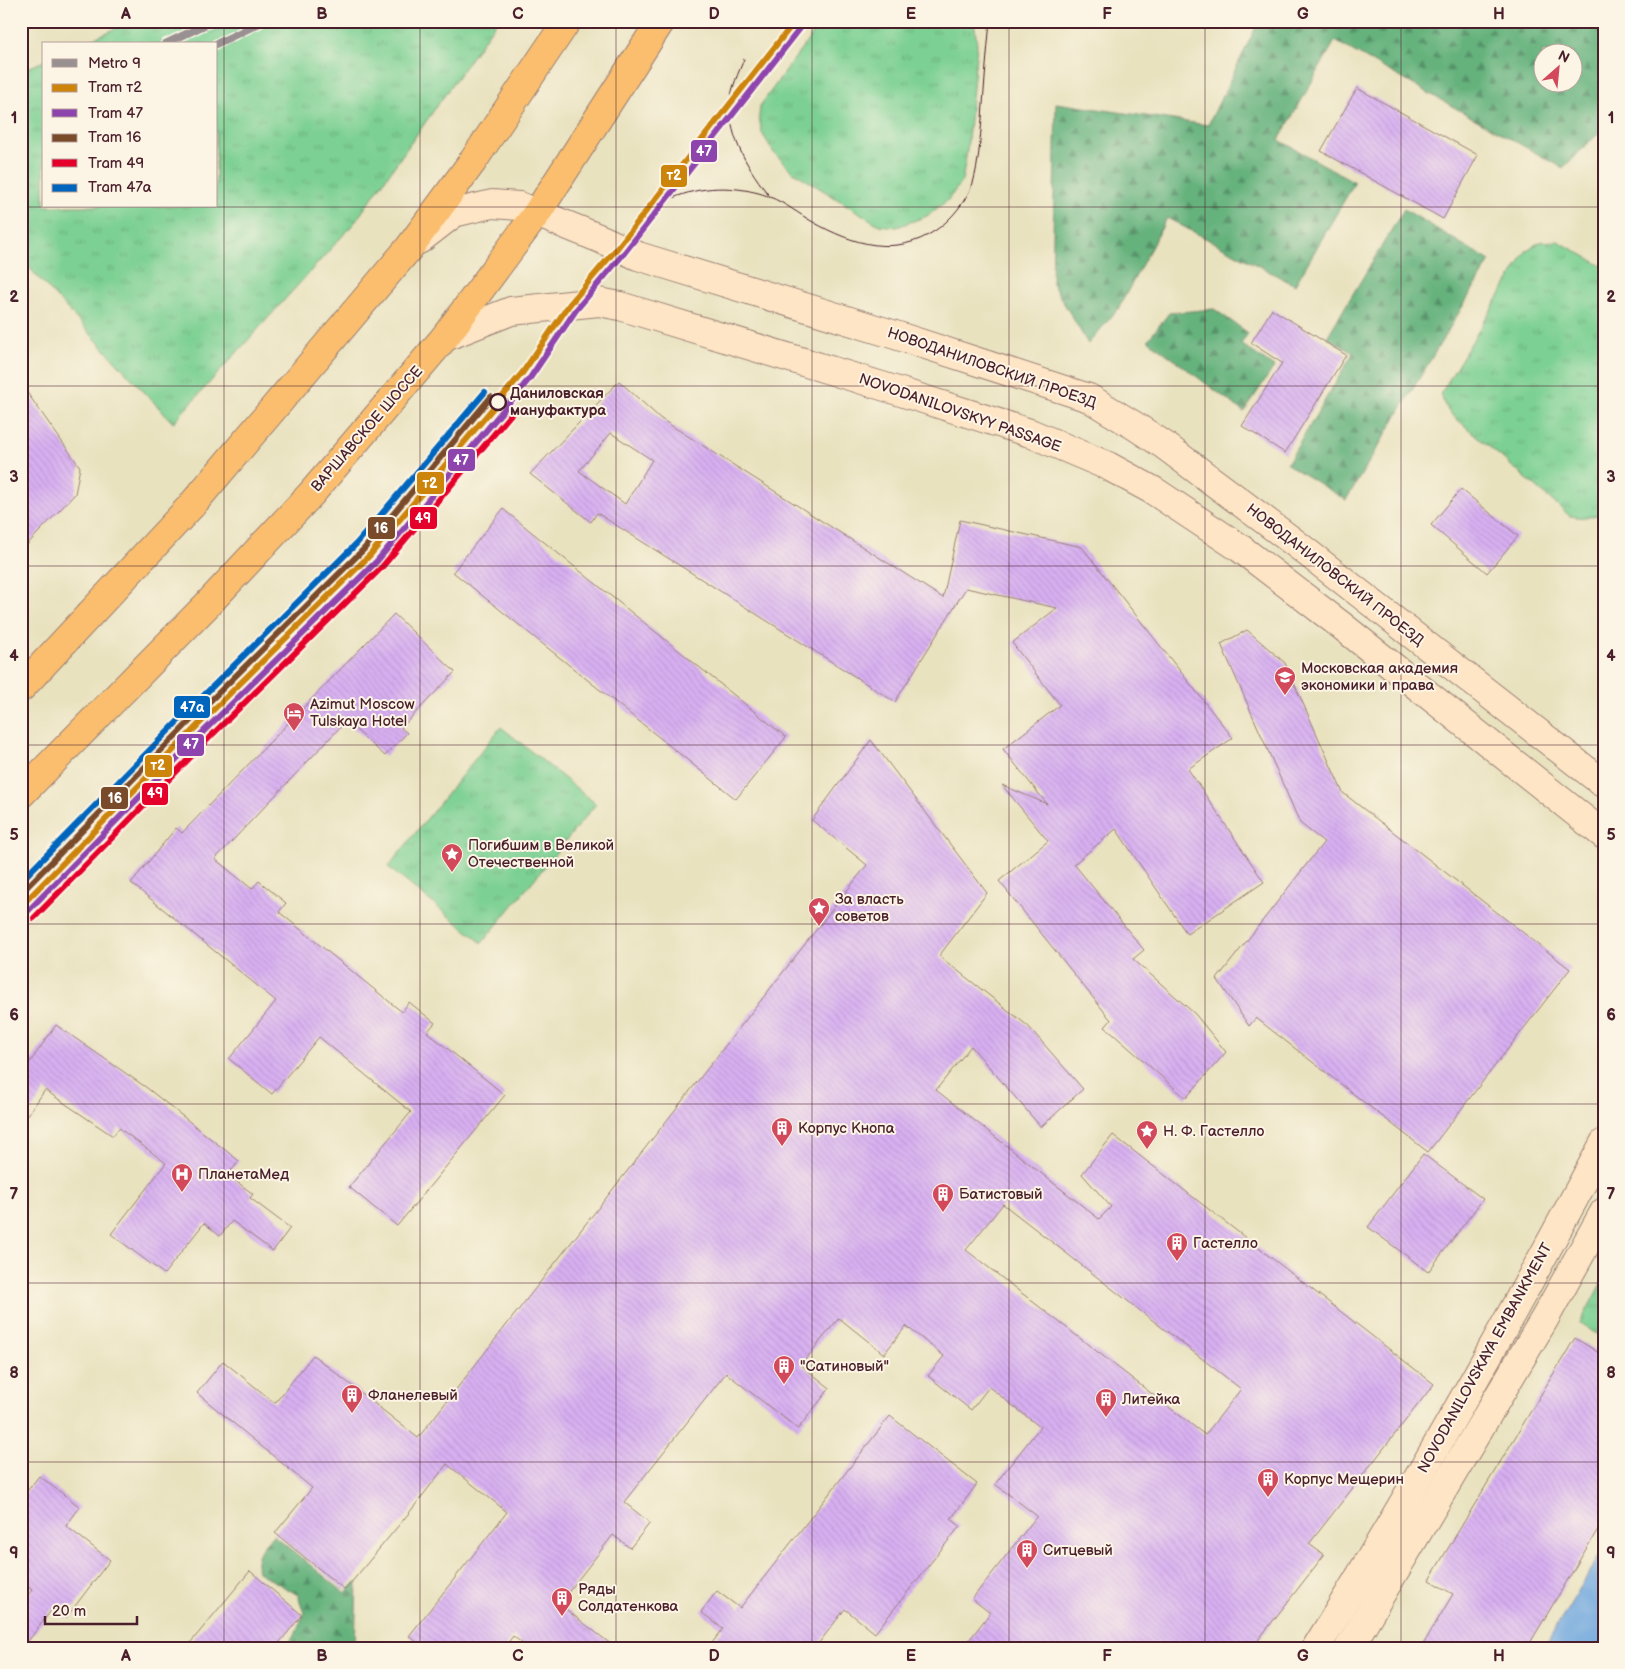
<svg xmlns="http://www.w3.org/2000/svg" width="1625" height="1669" viewBox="0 0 1625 1669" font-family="'Balsamiq Sans',sans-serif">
	<defs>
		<pattern id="grass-tufts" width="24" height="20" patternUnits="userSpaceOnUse" patternTransform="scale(1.25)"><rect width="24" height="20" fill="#7cd093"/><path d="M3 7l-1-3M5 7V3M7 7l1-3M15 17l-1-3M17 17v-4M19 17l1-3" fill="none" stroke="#6db27f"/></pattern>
		<pattern id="forest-firs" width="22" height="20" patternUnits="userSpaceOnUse" patternTransform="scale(1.25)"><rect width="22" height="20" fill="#65b27d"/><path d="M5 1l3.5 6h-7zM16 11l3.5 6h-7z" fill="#559067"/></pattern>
		<pattern id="building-back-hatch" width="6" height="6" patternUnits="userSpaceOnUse" patternTransform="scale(1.25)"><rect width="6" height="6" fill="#d8b0f2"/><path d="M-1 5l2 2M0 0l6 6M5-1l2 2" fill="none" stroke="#bb97d0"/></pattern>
	</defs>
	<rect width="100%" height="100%" fill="#fcf5e5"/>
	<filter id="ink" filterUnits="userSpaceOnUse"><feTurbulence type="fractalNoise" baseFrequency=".02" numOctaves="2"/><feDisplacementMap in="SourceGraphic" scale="10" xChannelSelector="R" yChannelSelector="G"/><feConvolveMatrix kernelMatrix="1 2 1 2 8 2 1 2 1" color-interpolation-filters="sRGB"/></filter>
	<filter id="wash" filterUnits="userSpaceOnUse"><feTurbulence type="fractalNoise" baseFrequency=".0096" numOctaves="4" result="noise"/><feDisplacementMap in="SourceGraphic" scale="20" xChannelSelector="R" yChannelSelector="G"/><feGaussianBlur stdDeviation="1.12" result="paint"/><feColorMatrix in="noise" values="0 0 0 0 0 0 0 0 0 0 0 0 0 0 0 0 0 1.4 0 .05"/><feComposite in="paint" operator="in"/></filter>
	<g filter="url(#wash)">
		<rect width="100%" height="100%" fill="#e9e2bf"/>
		<!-- grass -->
		<g fill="url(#grass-tufts)" stroke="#63785f">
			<path d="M132 21H497L355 222 173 423 21 259V71L44 61V206H216V44H81Z"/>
			<path d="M822 21H974L977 44 967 151 962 181 948 200 927 216 897 227 879 225 792 171 774 153 762 133 759 117 760 106Z"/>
			<path d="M1558 241 1604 267V510C1595 519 1582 518 1570 516L1451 414 1444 404 1441 393 1527 250 1540 242Z"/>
			<path d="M501 727 596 804 482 943 388 867Z"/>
			<path d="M1604 1278V1339L1580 1323Z"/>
		</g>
		<!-- forest -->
		<g fill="url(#forest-firs)" stroke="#586854" fill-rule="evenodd">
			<path d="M1259 21H1604V128L1563 168 1335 41 1279 140 1355 182 1295 285 1167 218 1118 309 1088 344 1052 283 1056 103 1208 125ZM1542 52H1572V82H1542Z"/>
			<path d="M1404 209 1490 261 1346 500 1287 464 1353 353 1327 337Z"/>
			<path d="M1214 309 1248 333 1241 344 1274 367 1244 412 1148 340 1169 313Z"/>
			<path d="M273 1535 345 1593 357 1581 355 1648H285L296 1633 304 1613 298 1595 258 1572C254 1554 262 1548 273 1535Z"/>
		</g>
		<!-- water -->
		<path fill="#70a7de" stroke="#5d6384" d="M1604 1548V1648H1544Z"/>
		<g id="blocks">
			<!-- building -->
			<g fill="url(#building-back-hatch)" fill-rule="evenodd">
				<path d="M1357 88 1478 155 1443 219 1321 151Z"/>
				<path d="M1272 309 1346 355 1285 453 1242 426 1282 363 1251 343Z"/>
				<path d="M619 381 661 419 943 598 960 520 1082 547 1233 738 1188 769 1264 882 1187 934 1116 829 1074 864 1144 950 1133 959 1195 1014 1226 1052 1186 1098 1105 1027 1111 1020 999 881 1048 841 1002 785 1047 804 1003 749 1060 705 1012 643 1057 608 966 588 895 702 597 513 591 522 530 474ZM611 433 652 460 625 504 579 471Z"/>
				<path d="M21 384 80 467 75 494 21 551Z"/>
				<path d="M1461 489 1518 536 1487 573 1431 525Z"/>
				<path d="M503 509 786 737 736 799 453 572Z"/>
				<path d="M394 614 455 672 401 728 407 733 385 756 346 721 215 859 252 889 259 881 286 903 279 912 402 1012 409 1002 435 1023 427 1032 505 1095 397 1226 349 1187 411 1112 319 1037 272 1094 229 1059 276 1001 131 883 176 828 182 833Z"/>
				<path d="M1247 630 1285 663 1343 793 1570 969 1428 1152 1256 1018 1249 1026 1217 979 1324 842 1300 823 1221 644Z"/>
				<path d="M871 740 987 893 939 956 1028 1026 1083 1089 1041 1127 971 1046 936 1090 1099 1219 1111 1207 1082 1174 1113 1135 1434 1384 1309 1544 1324 1555 1252 1648H963L990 1613 972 1599 1037 1516 995 1484 1040 1427 989 1387 971 1410 928 1376 944 1356 906 1326 884 1354 839 1318 801 1365 830 1388 798 1429 726 1373 624 1502 650 1523 630 1548 613 1535 559 1604 616 1648H528L513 1636 504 1648H424L409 1636 507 1512 447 1464 409 1513 345 1590 275 1533 312 1488 197 1393 223 1361 275 1403 313 1355 418 1438 867 865 812 820ZM1003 1204 1241 1389 1205 1435 966 1250Z"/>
				<path d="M56 1025 147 1088 239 1161 228 1175 253 1194 250 1198 290 1228 273 1251 232 1221 220 1236 204 1223 164 1274 111 1234 166 1163 119 1128 113 1136 45 1090 21 1125V1075Z"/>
				<path d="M1423 1154 1483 1199 1428 1272 1368 1227Z"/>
				<path d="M1575 1338 1604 1356V1519L1527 1648H1421L1453 1594 1429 1580Z"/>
				<path d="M890 1416 977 1484 951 1519 960 1526 875 1633 845 1609 815 1648H708L723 1629 701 1612 717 1591 740 1608Z"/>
				<path d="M39 1476 80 1507 66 1526 110 1560 66 1618 53 1608 23 1648H21V1604L32 1590 21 1581V1499Z"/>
				<path d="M250 1571 302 1615 275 1648H186Z"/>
			</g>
		</g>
	</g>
	<g filter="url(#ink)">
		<use href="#blocks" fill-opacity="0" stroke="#9a8075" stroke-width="1"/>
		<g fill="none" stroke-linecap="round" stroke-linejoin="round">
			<!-- secondary casing -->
			<g stroke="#9a8075" stroke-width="30">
				<g id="secondary">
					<path d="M419 240 454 213 492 204 519 206 601 239 638 256 889 333 1089 398 1135 426 1164 445 1295 543 1604 784"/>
					<path d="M445 337 511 311 599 302 620 306 882 386 1030 433 1108 466 1154 491 1240 548 1342 626 1604 835"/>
					<path d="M1316 1648C1418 1483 1513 1314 1604 1143"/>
					<path d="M1349 1648 1545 1318 1604 1212"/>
				</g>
			</g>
			<!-- primary casing -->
			<g stroke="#9a8075" stroke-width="30">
				<g id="primary">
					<path d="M21 688 191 506 409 248 473 161 567 21"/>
					<path d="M21 794 206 606 311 494 445 337 537 213 661 21"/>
				</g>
			</g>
			<!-- secondary -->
			<use href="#secondary" stroke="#fde5c5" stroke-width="28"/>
			<!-- primary -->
			<use href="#primary" stroke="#fabe6e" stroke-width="28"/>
			<!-- tram -->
			<g stroke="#4a1f2b" stroke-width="1">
				<path d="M744 59C739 72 731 88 730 103 729 140 749 169 770 197"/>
				<path d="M644 212C675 195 701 185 737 189 747 190 761 193 770 197 785 203 799 214 813 222 852 244 896 258 936 230 952 219 966 201 973 183 979 162 980 140 982 119 984 87 987 54 990 21"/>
			</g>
			<!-- tram-1 casing -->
			<g stroke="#fcf5e5" stroke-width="10">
				<path id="tram-1" d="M21 906 200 723 370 555 523 372 569 305 618 247 795 21"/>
			</g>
			<!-- tram-2 casing -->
			<g stroke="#fcf5e5" stroke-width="10">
				<path id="tram-2" d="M27 912 206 729 377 561 530 378 576 310 625 252 802 26"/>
			</g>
			<!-- tram-3 casing -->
			<g stroke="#fcf5e5" stroke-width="10">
				<path id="tram-3" d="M21 893 194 717 364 549 491 397"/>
			</g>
			<!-- tram-4 casing -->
			<g stroke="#fcf5e5" stroke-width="10">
				<path id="tram-4" d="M34 918 212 735 382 567 511 414"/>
			</g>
			<!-- tram-5 casing -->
			<g stroke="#fcf5e5" stroke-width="10">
				<path id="tram-5" d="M21 881 188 711 357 543 485 392"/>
			</g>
			<!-- tram-1 -->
			<use href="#tram-1" stroke="#cc840b" stroke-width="6"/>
			<!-- tram-2 -->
			<use href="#tram-2" stroke="#8e44ad" stroke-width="6"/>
			<!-- tram-3 -->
			<use href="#tram-3" stroke="#7a4b2a" stroke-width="6"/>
			<!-- tram-4 -->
			<use href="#tram-4" stroke="#e4002b" stroke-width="6"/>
			<!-- tram-5 -->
			<use href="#tram-5" stroke="#0065bd" stroke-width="6"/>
			<!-- metro-1 casing -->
			<g stroke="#fcf5e5" stroke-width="11">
				<g id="metro-1">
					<path d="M165 44 213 21"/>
					<path d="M216 44 264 21"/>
				</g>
			</g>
			<!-- metro-1 -->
			<use href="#metro-1" stroke="#999092" stroke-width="8"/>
		</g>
	</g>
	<!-- grid -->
	<path fill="none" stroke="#4a1f2b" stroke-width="1" stroke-opacity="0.55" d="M224 21V1648M420 21V1648M616 21V1648M812 21V1648M1009 21V1648M1205 21V1648M1401 21V1648M21 207H1604M21 386H1604M21 566H1604M21 745H1604M21 924H1604M21 1104H1604M21 1283H1604M21 1462H1604"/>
	<!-- icons -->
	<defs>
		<g id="university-pin" transform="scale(1.125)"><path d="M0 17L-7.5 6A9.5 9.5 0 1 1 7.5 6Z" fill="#d1495b" stroke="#fcf5e5"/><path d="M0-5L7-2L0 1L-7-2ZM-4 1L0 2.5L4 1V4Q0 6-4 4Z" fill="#fff"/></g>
		<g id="hotel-pin" transform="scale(1.125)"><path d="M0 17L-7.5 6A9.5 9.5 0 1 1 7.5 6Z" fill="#d1495b" stroke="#fcf5e5"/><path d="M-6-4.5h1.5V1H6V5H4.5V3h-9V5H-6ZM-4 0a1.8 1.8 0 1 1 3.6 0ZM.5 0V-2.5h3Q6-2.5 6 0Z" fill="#fff"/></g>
		<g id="sight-pin" transform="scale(1.125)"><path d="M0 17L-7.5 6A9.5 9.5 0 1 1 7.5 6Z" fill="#d1495b" stroke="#fcf5e5"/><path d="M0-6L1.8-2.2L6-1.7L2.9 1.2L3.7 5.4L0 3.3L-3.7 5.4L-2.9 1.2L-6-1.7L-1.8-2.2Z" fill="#fff"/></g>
		<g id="building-pin" transform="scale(1.125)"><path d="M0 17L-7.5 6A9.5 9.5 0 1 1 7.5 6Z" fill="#d1495b" stroke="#fcf5e5"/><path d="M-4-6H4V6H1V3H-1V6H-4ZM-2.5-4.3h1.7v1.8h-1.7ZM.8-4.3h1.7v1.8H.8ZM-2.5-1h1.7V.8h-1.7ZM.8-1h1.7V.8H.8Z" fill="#fff"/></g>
		<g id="hospital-pin" transform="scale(1.125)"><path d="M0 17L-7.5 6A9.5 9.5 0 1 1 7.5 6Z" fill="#d1495b" stroke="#fcf5e5"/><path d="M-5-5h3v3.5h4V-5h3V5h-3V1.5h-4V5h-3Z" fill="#fff"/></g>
	</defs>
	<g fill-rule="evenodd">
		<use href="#university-pin" x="1285" y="677"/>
		<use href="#hotel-pin" x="294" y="713"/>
		<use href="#sight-pin" x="452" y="854"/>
		<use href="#sight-pin" x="819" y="908"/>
		<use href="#building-pin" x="782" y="1128"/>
		<use href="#sight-pin" x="1147" y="1131"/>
		<use href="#hospital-pin" x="182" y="1174"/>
		<use href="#building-pin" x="943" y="1194"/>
		<use href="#building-pin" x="1177" y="1243"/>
		<use href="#building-pin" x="784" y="1366"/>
		<use href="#building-pin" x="352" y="1395"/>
		<use href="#building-pin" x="1106" y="1399"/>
		<use href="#building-pin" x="1268" y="1479"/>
		<use href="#building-pin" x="1027" y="1550"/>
		<use href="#building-pin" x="562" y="1598"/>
	</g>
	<!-- markers -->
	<circle fill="#fcf5e5" stroke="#4a1f2b" stroke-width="2.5" cx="498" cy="402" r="8"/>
	<g text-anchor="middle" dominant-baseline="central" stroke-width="4" stroke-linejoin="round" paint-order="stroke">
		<!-- street labels -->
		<g font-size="15" fill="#4a1f2b" stroke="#fcf5e5">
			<text transform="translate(992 368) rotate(19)">НОВОДАНИЛОВСКИЙ ПРОЕЗД</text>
			<text transform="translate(960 413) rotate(19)">NOVODANILOVSKYY PASSAGE</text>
			<text transform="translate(367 429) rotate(-49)">ВАРШАВСКОЕ ШОССЕ</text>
			<text transform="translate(1335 575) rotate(38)">НОВОДАНИЛОВСКИЙ ПРОЕЗД</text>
			<text transform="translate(1485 1358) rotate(-61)">NOVODANILOVSKAYA EMBANKMENT</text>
		</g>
		<!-- stop labels -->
		<g font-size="15" font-weight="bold" fill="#4a1f2b" stroke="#fcf5e5" text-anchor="start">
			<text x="510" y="393">Даниловская<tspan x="510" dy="17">мануфактура</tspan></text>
		</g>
		<!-- poi labels -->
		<g font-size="15" fill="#4a1f2b" stroke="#fcf5e5" text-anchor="start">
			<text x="1301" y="668">Московская академия<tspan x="1301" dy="17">экономики и права</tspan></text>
			<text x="310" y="704">Azimut Moscow<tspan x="310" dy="17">Tulskaya Hotel</tspan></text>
			<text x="468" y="845">Погибшим в Великой<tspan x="468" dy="17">Отечественной</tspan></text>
			<text x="835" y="899">За власть<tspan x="835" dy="17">советов</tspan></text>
			<text x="798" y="1128">Корпус Кнопа</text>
			<text x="1163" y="1131">Н. Ф. Гастелло</text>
			<text x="198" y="1174">ПланетаМед</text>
			<text x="959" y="1194">Батистовый</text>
			<text x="1193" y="1243">Гастелло</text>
			<text x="800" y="1366">"Сатиновый"</text>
			<text x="368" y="1395">Фланелевый</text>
			<text x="1122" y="1399">Литейка</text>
			<text x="1284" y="1479">Корпус Мещерин</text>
			<text x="1043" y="1550">Ситцевый</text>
			<text x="578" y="1589">Ряды<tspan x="578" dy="17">Солдатенкова</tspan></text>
		</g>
	</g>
	<g stroke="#fcf5e5" stroke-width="2">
		<rect x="690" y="139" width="28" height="24" rx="5" fill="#8e44ad"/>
		<rect x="660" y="164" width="28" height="24" rx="5" fill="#cc840b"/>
		<rect x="447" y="448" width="29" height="24" rx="5" fill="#8e44ad"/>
		<rect x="416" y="471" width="29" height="24" rx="5" fill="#cc840b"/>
		<rect x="409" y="506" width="29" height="24" rx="5" fill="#e4002b"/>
		<rect x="367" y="516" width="29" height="24" rx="5" fill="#7a4b2a"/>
		<rect x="173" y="695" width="38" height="24" rx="5" fill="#0065bd"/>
		<rect x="176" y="733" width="29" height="24" rx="5" fill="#8e44ad"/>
		<rect x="144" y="754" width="29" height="24" rx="5" fill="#cc840b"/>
		<rect x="141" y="782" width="28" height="24" rx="5" fill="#e4002b"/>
		<rect x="100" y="786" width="29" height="24" rx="5" fill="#7a4b2a"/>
	</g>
	<g font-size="14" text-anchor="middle" font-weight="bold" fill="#fff">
		<text x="704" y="156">47</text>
		<text x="674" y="180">т2</text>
		<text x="461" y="465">47</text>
		<text x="430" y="488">т2</text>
		<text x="423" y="523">49</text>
		<text x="381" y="533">16</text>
		<text x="192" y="712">47а</text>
		<text x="191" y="749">47</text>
		<text x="158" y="770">т2</text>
		<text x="155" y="798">49</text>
		<text x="115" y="803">16</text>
	</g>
	<!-- margin -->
	<rect width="1625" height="1669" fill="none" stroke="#fcf5e5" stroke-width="55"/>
	<!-- legend -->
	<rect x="42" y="42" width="175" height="165" fill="#fcf5e5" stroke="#b59f9b"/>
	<rect x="52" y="59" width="25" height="8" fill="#999092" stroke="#b59f9b"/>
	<text x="88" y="68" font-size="15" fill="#4a1f2b">Metro 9</text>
	<rect x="52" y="84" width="25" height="8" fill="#cc840b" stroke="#b59f9b"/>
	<text x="88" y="92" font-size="15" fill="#4a1f2b">Tram т2</text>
	<rect x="52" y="109" width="25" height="8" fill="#8e44ad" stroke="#b59f9b"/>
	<text x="88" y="118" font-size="15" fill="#4a1f2b">Tram 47</text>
	<rect x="52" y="134" width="25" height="8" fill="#7a4b2a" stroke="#b59f9b"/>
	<text x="88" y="142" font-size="15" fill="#4a1f2b">Tram 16</text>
	<rect x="52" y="159" width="25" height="8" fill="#e4002b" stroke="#b59f9b"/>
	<text x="88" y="168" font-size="15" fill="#4a1f2b">Tram 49</text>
	<rect x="52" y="184" width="25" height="8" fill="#0065bd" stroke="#b59f9b"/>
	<text x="88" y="192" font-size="15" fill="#4a1f2b">Tram 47а</text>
	<!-- north arrow -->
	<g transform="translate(1558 68) rotate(27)"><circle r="24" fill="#fcf5e5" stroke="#b59f9b"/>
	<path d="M0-4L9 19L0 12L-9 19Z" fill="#d1495b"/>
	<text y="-8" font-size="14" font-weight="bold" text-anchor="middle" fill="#4a1f2b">N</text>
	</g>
	<!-- scale -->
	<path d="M45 1616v8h92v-8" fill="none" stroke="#4a1f2b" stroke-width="2.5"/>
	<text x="52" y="1616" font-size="15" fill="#4a1f2b" stroke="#fcf5e5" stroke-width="4" paint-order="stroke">20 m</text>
	<rect x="28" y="28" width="1570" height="1614" fill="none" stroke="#4a1f2b" stroke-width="2"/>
	<g font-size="16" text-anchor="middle" font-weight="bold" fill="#4a1f2b">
		<text x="126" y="19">A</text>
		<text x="322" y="19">B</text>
		<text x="518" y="19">C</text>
		<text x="714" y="19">D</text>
		<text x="911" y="19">E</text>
		<text x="1107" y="19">F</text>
		<text x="1303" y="19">G</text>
		<text x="1499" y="19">H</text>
		<text x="14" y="123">1</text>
		<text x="1611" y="123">1</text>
		<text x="14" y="302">2</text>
		<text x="1611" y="302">2</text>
		<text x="14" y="482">3</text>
		<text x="1611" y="482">3</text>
		<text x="14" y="661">4</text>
		<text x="1611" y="661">4</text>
		<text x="14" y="840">5</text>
		<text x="1611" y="840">5</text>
		<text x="14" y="1020">6</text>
		<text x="1611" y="1020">6</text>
		<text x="14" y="1199">7</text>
		<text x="1611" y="1199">7</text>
		<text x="14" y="1378">8</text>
		<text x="1611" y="1378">8</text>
		<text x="14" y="1558">9</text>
		<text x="1611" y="1558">9</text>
		<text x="126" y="1661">A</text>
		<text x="322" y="1661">B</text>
		<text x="518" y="1661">C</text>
		<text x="714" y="1661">D</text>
		<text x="911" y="1661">E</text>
		<text x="1107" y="1661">F</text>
		<text x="1303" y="1661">G</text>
		<text x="1499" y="1661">H</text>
	</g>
</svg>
